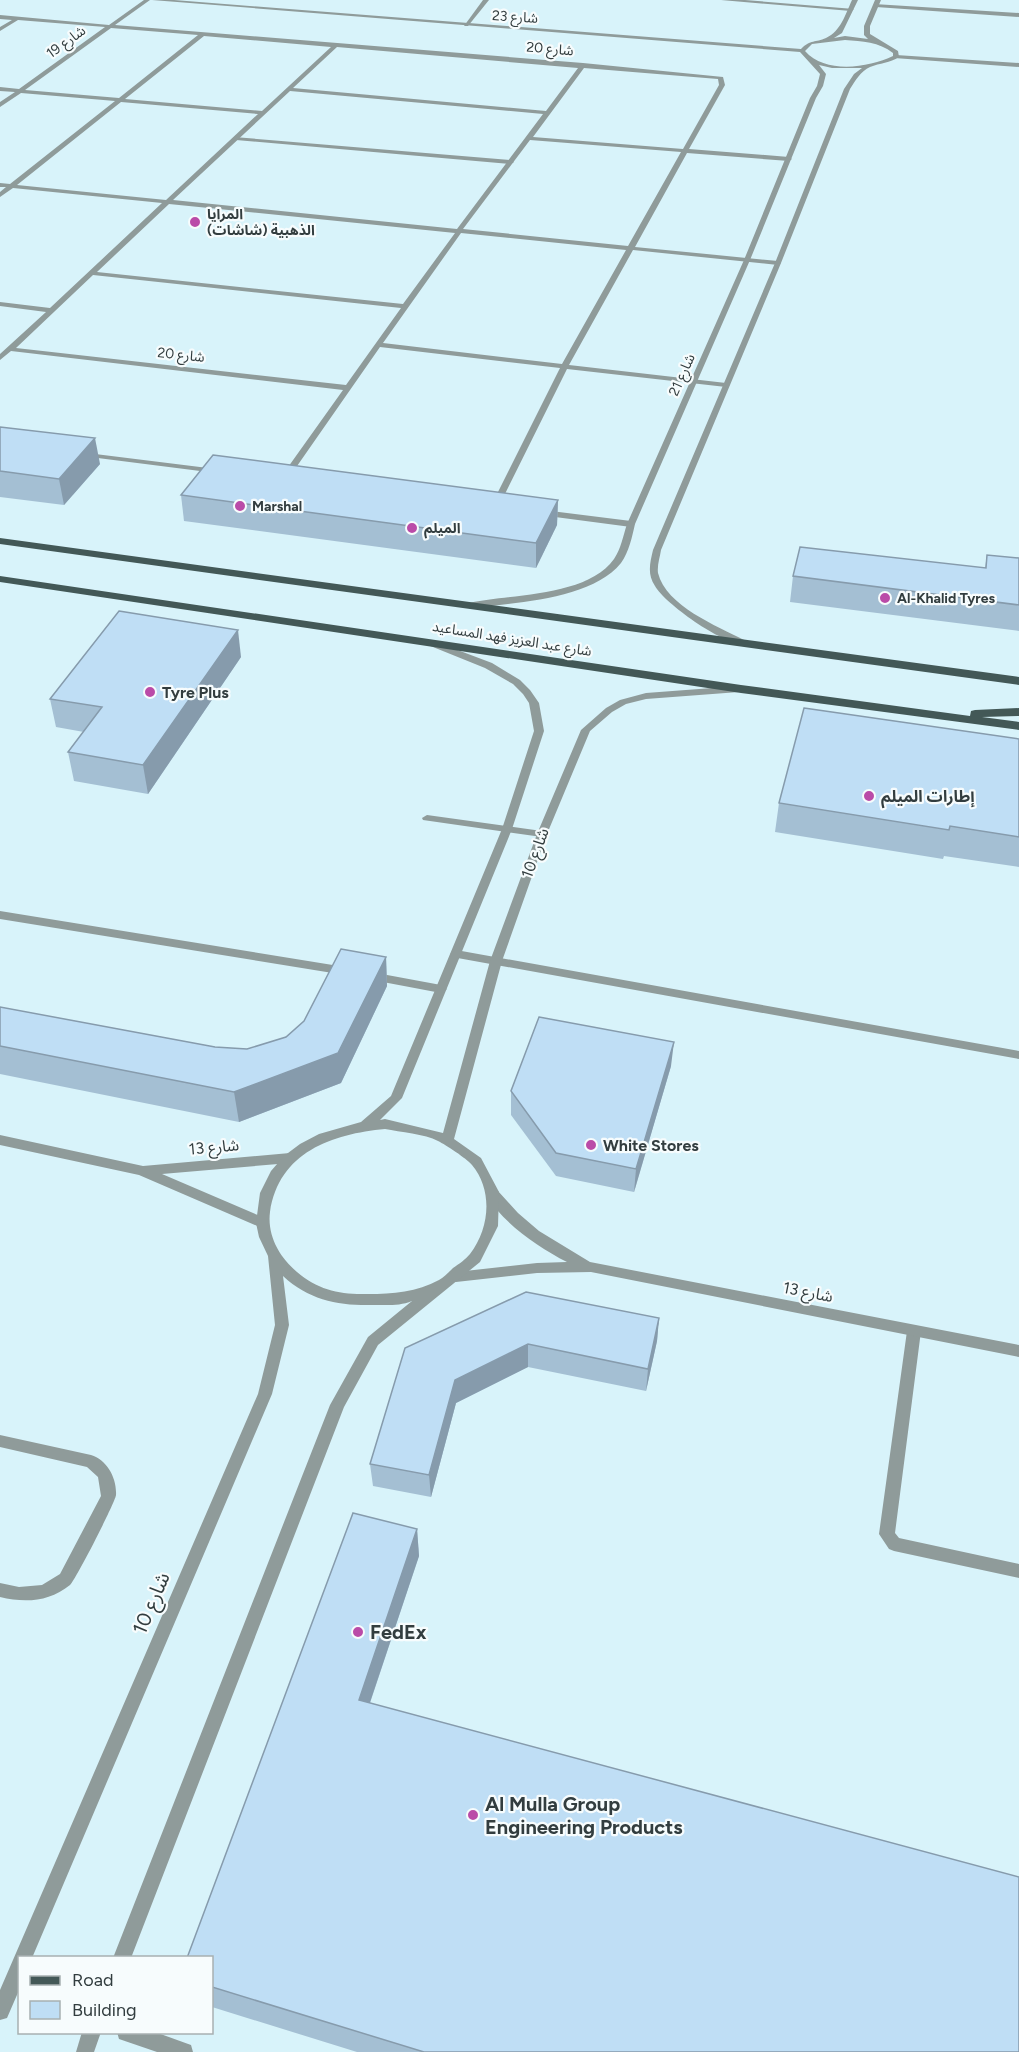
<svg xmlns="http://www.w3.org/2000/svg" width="1019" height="2052" viewBox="0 0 1019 2052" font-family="Figtree,'Noto Sans Arabic',sans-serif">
	<rect width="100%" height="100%" fill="#d8f3fa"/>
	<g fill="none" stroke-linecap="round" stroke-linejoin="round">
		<!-- service -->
		<g fill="#8f9b9a" fill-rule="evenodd">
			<path d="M874 4 1019 13V17L876 7Z"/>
			<path d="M234 137 511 160 514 162 511 164 236 140Z"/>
			<path d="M427 815 542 831 547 834 542 837 423 820 422 818Z"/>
			<path d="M0 911 345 967 351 971 345 975 0 919Z"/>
			<path d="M456 950 1019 1051V1059L452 957 450 954Z"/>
			<path d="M371 972 441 985 447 989 441 993 367 979 365 976Z"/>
			<path d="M914 1325 919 1327 921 1331 895 1533 899 1538 1019 1564V1578L894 1551 889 1549 879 1534 907 1331 909 1327Z"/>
			<path d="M0 1435 91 1455C107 1460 117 1478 116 1495 116 1501 75 1581 70 1585 49 1602 25 1603 0 1597V1583L19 1587 42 1585 60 1574 101 1496 98 1477 87 1467 0 1447Z"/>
			<path d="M117 2032H155L191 2045 193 2052H157L119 2039Z"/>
		</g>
		<!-- minor -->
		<g fill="#8f9b9a" fill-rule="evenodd">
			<path d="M144 0H150L115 25 583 63 723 77 725 85 689 149 789 157 792 159 789 161 687 153 635 247 778 261 781 263 778 265 633 250 569 365 726 383 730 385 726 387 567 369 499 506 495 509 491 506 560 368 380 347 288 479H285L281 477 343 390 11 351 0 360V354L46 312 0 306V302L50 308 162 203 13 188 0 197V192L6 187H0V183L10 184 115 101 21 93 0 107V102L15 92 0 91V87L19 89 105 27 18 20 0 31V27L12 20 0 19V15L109 25ZM111 28 198 35 119 98 25 90ZM204 36 331 47 262 111 125 99ZM337 47 578 68 546 111 293 88ZM584 68 718 79 719 85 683 149 533 137ZM290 91 543 114 457 229 173 200ZM121 102 258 114 166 200 17 185ZM530 140 681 152 628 246 463 229ZM169 204 455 233 403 304 97 272ZM461 233 626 250 562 364 383 343ZM93 275 401 308 346 385 16 348Z"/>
			<path d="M483 0H489L468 26H464Z"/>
			<path d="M721 0H745L854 9 851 11Z"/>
			<path d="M896 55 1019 63V67L894 58Z"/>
			<path d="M79 452 216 469 220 471 216 473 82 456H79Z"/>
			<path d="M543 510 631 521 635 524 631 527 540 515 539 513Z"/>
			<path d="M0 1135 143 1166 290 1153 295 1155 296 1158 295 1161 290 1163 162 1174 267 1219 269 1223 267 1227 262 1228 139 1175 0 1145Z"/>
			<path d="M493 1190 498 1191 518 1213 539 1231 590 1262 1019 1345V1357L591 1272 537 1273 456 1282 451 1281 449 1277 451 1273 456 1272 537 1263 567 1262C538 1247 504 1224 486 1195L488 1191Z"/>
		</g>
		<!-- tertiary -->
		<g fill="#8f9b9a" fill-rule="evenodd">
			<path d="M152 0H174L801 49C811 39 815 43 826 38 841 31 845 15 852 0H858L842 33 834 38 845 36 868 39 864 35V26L875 0H881L870 26V34L898 51 899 57C890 63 880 63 870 67 861 71 855 81 850 89L781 263 661 550C660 557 657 565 658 573 666 606 717 626 744 640V644C725 646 665 604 655 586 647 574 650 563 653 550L775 263 844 89 854 74 862 68H832L819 65 826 74 823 86 816 98 750 260 635 524C632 537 629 552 621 563 592 599 515 603 472 608L469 607V603C510 594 587 597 614 559 621 549 623 536 627 524L744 260 810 98 817 86 820 74 800 52ZM845 40C862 41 879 42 893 53V56C868 68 825 74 805 51L812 44Z"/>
			<path d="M431 640 492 663 520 680 530 690 539 703 544 731 512 829 402 1098 380 1120 385 1119 443 1133 490 961 537 834 581 730 606 708 620 700 646 693 739 686 744 689 739 692 646 699 626 704 612 712 590 731 547 834 502 961 454 1139 481 1158 499 1192 498 1226 480 1262 378 1345 344 1407 131 1958H113L330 1405 368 1337 412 1301C400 1306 388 1305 375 1305 340 1306 310 1301 283 1276L289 1325 272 1394 32 1958H20V1988L7 2018 0 2020V1990L258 1394 275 1325 268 1256 259 1237 256 1223 260 1193 271 1171 284 1156 300 1144 319 1134 361 1122 391 1096 502 829 534 731 529 703 523 694 513 684 485 668 428 645 426 643ZM385 1129C400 1132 425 1134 438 1141 446 1145 466 1158 472 1165 493 1190 490 1228 470 1254 466 1259 459 1264 453 1268 449 1272 444 1277 439 1280 417 1292 393 1294 368 1294 341 1295 318 1290 297 1272 279 1257 267 1235 270 1212 279 1152 332 1134 385 1129Z"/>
			<path d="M82 2032H101L94 2052H76Z"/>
		</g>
		<!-- primary -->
		<g fill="#435857" fill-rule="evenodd">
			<path d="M0 538 1019 677V685L0 544Z"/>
			<path d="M0 576 741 685 970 716 971 711 975 710 1019 708V716L982 717 1019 722V730L741 693 0 582Z"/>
		</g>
	</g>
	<!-- wall -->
	<g fill="#a4bfd3">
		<path d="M0 427 100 464 64 505 0 497Z"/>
		<path d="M181 495 558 500 557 525 536 568 184 521Z"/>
		<path d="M987 555 1019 558V631L790 602 793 576 985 568Z"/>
		<path d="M241 657 148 794 74 781 68 752 84 732 56 727 50 699Z"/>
		<path d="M1019 739V867L944 856 943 859 775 832 779 803Z"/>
		<path d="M386 957 387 986 341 1083 239 1122 0 1074V1007L215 1047 247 1049 286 1037Z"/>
		<path d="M671 1066 634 1192 556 1176 511 1115V1091Z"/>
		<path d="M659 1318 657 1341 646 1391 528 1367 456 1403 431 1497 373 1486 370 1464 405 1348Z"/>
		<path d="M417 1529 419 1556 370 1703 1019 2052H357L212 2007V1958Z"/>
	</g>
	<!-- shaded-wall -->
	<g fill="#869bac">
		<path d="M95 438 100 464 64 505 59 479Z"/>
		<path d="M558 500 557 525 536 568V543Z"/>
		<path d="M238 630 241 657 148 794 143 765Z"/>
		<path d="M386 957 387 986 341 1083 239 1122 234 1092Z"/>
		<path d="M674 1042 671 1066 634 1192 636 1169Z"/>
		<path d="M659 1318 657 1341 646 1391 648 1369Z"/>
		<path d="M528 1344V1367L456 1403 431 1497 429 1475 455 1380Z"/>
		<path d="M417 1529 419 1556 362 1726 359 1700Z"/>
	</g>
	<!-- building -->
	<g fill="#bfdef5" stroke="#869bac" stroke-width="1.5">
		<path d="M0 427 95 438 59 479 0 471Z"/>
		<path d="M213 455 558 500 536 543 181 495Z"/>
		<path d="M800 547 986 568 987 555 1019 558V605L793 576Z"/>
		<path d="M119 611 238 630 143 765 68 752 102 707 50 699Z"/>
		<path d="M804 708 1019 739V837L950 826 949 830 779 803Z"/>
		<path d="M341 949 386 957 338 1053 234 1092 0 1046V1007L215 1047 247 1049 286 1037 304 1021Z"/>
		<path d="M539 1017 674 1042 636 1169 556 1153 511 1091Z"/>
		<path d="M526 1292 659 1318 648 1369 528 1344 455 1380 429 1475 370 1464 405 1348Z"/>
		<path d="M353 1513 417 1529 359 1700 1019 1877V2052H424L212 1987V1958H187Z"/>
	</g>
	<!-- markers -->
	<g fill="#ba4ba8" stroke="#f7fcfd" stroke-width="2">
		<circle cx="195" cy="222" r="6"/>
		<circle cx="240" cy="506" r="6"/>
		<circle cx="412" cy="528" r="6"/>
		<circle cx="885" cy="598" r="6"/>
		<circle cx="150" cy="692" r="6"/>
		<circle cx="869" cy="796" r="6"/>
		<circle cx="591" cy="1145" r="6"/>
		<circle cx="358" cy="1632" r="6"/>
		<circle cx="473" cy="1815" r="6"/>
	</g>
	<g text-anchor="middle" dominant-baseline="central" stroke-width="4.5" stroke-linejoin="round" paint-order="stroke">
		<!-- far-street labels -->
		<g font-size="14" fill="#323d3f" stroke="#f7fcfd">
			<text transform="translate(515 17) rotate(4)">شارع 23</text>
			<text transform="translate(66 42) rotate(-36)">شارع 19</text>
			<text transform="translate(550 49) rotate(5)">شارع 20</text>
			<text transform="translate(181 355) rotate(6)">شارع 20</text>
			<text transform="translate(682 375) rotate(-66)">شارع 21</text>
			<text transform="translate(512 639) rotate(9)">شارع عبد العزيز فهد المساعيد</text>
		</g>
		<!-- far-poi labels -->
		<g font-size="14" font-weight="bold" fill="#323d3f" stroke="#f7fcfd" text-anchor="start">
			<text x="207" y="214">المرايا<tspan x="207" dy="16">الذهبية (شاشات)</tspan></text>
			<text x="252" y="506">Marshal</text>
			<text x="424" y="528">الميلم</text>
			<text x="897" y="598">Al-Khalid Tyres</text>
		</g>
		<!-- poi labels -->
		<g font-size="16" font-weight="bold" fill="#323d3f" stroke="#f7fcfd" text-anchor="start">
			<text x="162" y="692">Tyre Plus</text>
			<text x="881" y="796">إطارات الميلم</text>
			<text x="603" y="1145">White Stores</text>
		</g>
		<!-- street labels -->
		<g font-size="16" fill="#323d3f" stroke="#f7fcfd">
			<text transform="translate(535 853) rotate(-70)">شارع 10</text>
			<text transform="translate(214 1147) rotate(-5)">شارع 13</text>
			<text transform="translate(808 1292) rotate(11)">شارع 13</text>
		</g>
		<!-- near-street labels -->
		<g font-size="20" fill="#323d3f" stroke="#f7fcfd">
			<text transform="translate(151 1603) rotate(-67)">شارع 10</text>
		</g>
		<!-- near-poi labels -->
		<g font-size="20" font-weight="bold" fill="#323d3f" stroke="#f7fcfd" text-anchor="start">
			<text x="370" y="1632">FedEx</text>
			<text x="485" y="1804">Al Mulla Group<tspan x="485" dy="23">Engineering Products</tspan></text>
		</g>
	</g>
	<!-- legend -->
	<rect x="18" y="1956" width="195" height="78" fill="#f7fcfd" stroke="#a8b0b1" stroke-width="1.5"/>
	<rect x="30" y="1976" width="30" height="9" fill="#435857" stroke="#a8b0b1" stroke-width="1.5"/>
	<text x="72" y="1986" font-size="18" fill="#323d3f">Road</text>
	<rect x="30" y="2001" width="30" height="18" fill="#bfdef5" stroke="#a8b0b1" stroke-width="1.5"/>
	<text x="72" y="2016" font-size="18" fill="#323d3f">Building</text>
</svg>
